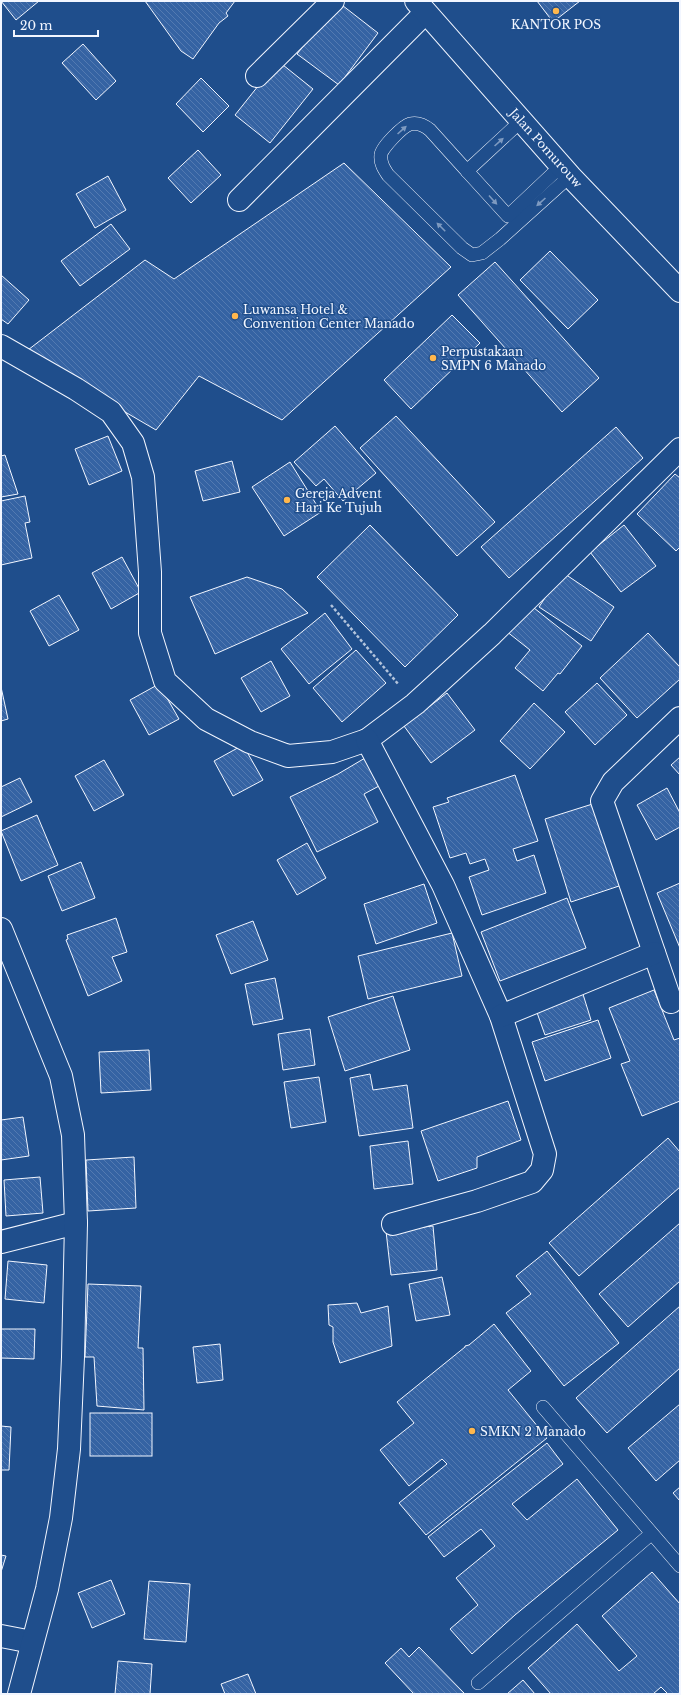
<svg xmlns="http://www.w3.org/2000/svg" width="681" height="1695" viewBox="0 0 681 1695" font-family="'Libre Baskerville',serif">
	<defs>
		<pattern id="building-back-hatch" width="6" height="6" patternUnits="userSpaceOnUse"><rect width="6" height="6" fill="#3563a3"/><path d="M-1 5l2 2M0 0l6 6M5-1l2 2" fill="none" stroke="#537ab1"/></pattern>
	</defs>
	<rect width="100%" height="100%" fill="#1f4e8c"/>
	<!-- building -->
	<g fill="url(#building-back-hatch)" stroke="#f2f6ff">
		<path d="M1 1H39L16 20Z"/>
		<path d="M145 1H235L226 13 228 16 219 23 193 59 181 51Z"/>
		<path d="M537 1H580L553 22Z"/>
		<path d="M338 2 378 33 339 85 297 54Z"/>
		<path d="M83 44 116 81 96 100 62 63Z"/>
		<path d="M278 61 313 89 270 143 235 115Z"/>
		<path d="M201 78 229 106 203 132 176 104Z"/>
		<path d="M198 150 221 175 191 203 168 178Z"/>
		<path d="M344 163 451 267 282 420 199 376 156 430 24 353 145 260 174 279Z"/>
		<path d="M108 176 126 210 95 228 76 194Z"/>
		<path d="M111 224 130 249 80 286 61 261Z"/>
		<path d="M550 251 598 300 568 329 520 280Z"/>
		<path d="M495 262 599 378 562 412 458 295Z"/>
		<path d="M1 275 29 300 8 324 1 319Z"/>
		<path d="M452 315 480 343 411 409 384 380Z"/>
		<path d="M396 416 495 522 457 556 360 448Z"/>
		<path d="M335 426 376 473 343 501 324 479 316 486 294 462Z"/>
		<path d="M616 427 643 458 509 578 481 547Z"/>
		<path d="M108 436 122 471 89 485 75 449Z"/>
		<path d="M5 455 18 494 1 497V456Z"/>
		<path d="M232 461 240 492 203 501 195 471Z"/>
		<path d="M290 462 321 512 284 536 252 487Z"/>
		<path d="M675 474 680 478V547L676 551 637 514Z"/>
		<path d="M25 496 30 522 25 523 32 558 1 565V501Z"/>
		<path d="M370 525 458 615 405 667 317 577Z"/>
		<path d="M624 525 656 566 621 592 590 552Z"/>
		<path d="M122 557 141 592 111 609 92 573Z"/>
		<path d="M562 572 614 607 591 641 539 607Z"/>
		<path d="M247 577 282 589 308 613 215 654 190 597Z"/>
		<path d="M59 595 79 630 49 646 30 611Z"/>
		<path d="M529 604 582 646 560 674 558 673 543 691 515 668 530 650 506 631Z"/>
		<path d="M325 613 352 649 309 684 281 649Z"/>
		<path d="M648 633 680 667V679L637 718 600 678Z"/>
		<path d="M356 650 386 683 342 722 313 688Z"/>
		<path d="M271 661 290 696 261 712 241 678Z"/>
		<path d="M597 683 627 715 595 745 565 712Z"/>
		<path d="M159 684 179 719 149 735 130 700Z"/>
		<path d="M1 687 8 719 1 721Z"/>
		<path d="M447 693 475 730 431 763 404 726Z"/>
		<path d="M534 703 565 732 530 769 500 741Z"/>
		<path d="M243 745 263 780 233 796 214 761Z"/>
		<path d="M680 757V775L671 765Z"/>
		<path d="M365 758 379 786 364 794 378 822 317 852 290 797 338 774Z"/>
		<path d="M104 760 124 795 94 811 75 776Z"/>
		<path d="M515 775 538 841 513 849 517 861 534 855 546 893 482 915 469 877 489 870 485 859 470 864 466 853 450 858 433 807 449 802 447 798Z"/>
		<path d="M20 778 32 802 1 817V787Z"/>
		<path d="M667 788 680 813V827L656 840 637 805Z"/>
		<path d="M602 801 628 883 571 902 545 819Z"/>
		<path d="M37 815 58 865 21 881 1 831Z"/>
		<path d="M307 843 326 878 297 895 277 860Z"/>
		<path d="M81 862 95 898 62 911 48 876Z"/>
		<path d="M680 883V948L657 893Z"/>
		<path d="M424 884 437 923 376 944 364 904Z"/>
		<path d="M567 898 586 948 500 981 481 932Z"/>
		<path d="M116 918 127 952 112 957 122 981 88 996 66 940 68 939 67 935Z"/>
		<path d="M253 921 268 960 231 974 216 935Z"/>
		<path d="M452 933 462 976 368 999 358 956Z"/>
		<path d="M275 978 283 1019 253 1025 245 984Z"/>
		<path d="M654 990 674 1040 680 1038V1101L642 1116 621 1064 630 1061 609 1008Z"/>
		<path d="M582 991 591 1020 545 1035 535 1007Z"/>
		<path d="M393 996 410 1050 345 1071 328 1017Z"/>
		<path d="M598 1020 611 1058 545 1081 532 1042Z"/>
		<path d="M310 1029 315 1065 283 1070 278 1034Z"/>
		<path d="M149 1050 151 1090 101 1093 99 1052Z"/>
		<path d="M370 1074 373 1090 407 1085 413 1128 359 1136 350 1078Z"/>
		<path d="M319 1077 326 1122 291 1128 284 1082Z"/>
		<path d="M508 1101 521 1140 477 1157V1168L438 1181 421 1131Z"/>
		<path d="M23 1117 29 1156 1 1160V1120Z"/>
		<path d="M668 1138 680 1152V1187L579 1276 549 1243Z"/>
		<path d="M408 1141 413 1184 374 1189 370 1146Z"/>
		<path d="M134 1157 136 1208 88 1211 86 1160Z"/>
		<path d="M40 1177 43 1213 6 1216 4 1180Z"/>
		<path d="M680 1223V1281L628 1327 599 1294Z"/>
		<path d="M433 1226 437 1270 391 1275 386 1231Z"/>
		<path d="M547 1251 619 1343 564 1386 506 1313 531 1294 516 1276Z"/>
		<path d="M8 1261 47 1265 44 1303 5 1299Z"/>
		<path d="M442 1277 450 1315 416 1321 409 1284Z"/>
		<path d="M88 1284 141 1286 138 1348H143L144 1410 97 1406 94 1357H85Z"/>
		<path d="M357 1303 361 1313 388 1306 392 1346 340 1363 333 1342V1327L329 1325 328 1305Z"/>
		<path d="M680 1306V1368L607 1433 576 1398Z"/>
		<path d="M494 1324 531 1371 508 1390 547 1438 426 1535 399 1503 447 1464 442 1459 409 1486 380 1450 414 1423 397 1402 465 1347V1346L469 1345Z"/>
		<path d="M1 1329H35L34 1359 1 1358Z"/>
		<path d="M220 1344 223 1380 197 1383 193 1347Z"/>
		<path d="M680 1404V1460L656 1481 628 1448Z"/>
		<rect x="90" y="1413" width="62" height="43"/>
		<path d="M1 1426 11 1427 9 1470H1Z"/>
		<path d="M547 1443 563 1464 512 1504 527 1520 577 1479 618 1530 515 1615 472 1654 450 1629 478 1605 456 1578 495 1546 481 1529 444 1557 428 1537Z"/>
		<path d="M680 1487V1501L673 1493Z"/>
		<path d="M1 1555 6 1556 1 1572Z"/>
		<path d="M652 1572 680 1604V1694H668L661 1687 653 1694H551L528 1668 577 1624 619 1671 637 1656 602 1616Z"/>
		<path d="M111 1580 125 1614 92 1628 78 1593Z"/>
		<path d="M149 1581 190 1584 186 1642 144 1639Z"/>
		<path d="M419 1647 465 1694H414L385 1663 401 1648 409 1657Z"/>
		<path d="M118 1661 152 1664 150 1694H115Z"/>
		<path d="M248 1674 256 1694H225L221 1684Z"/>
		<path d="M523 1680 535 1694H507Z"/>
	</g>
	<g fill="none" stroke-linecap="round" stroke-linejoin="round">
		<!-- service casing -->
		<g stroke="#f2f6ff" stroke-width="14">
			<g id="service">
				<path d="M521 121 467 171 430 130C424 125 418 122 410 124 403 126 381 148 381 155 380 163 384 169 388 175L462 248 472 255 482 253 500 239 570 176"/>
				<path d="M467 171 508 216 561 166"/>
				<path d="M543 1407 680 1566"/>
				<path d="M478 1683 651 1534"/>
			</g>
		</g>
		<!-- minor casing -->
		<g stroke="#f2f6ff" stroke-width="24">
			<g id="minor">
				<path d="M257 76 333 1"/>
				<path d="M239 200 425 13"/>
				<path d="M1 346 76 389 111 412 133 443 143 477 150 572V633L165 681 206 719 250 742 288 756 332 752 367 740 415 704 492 634 680 449"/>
				<path d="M367 740 443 885 501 1016 545 1154 542 1170 532 1182 477 1201 393 1224"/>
				<path d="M671 1002 602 801 613 782 680 718"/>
				<path d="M501 1016 654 953"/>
				<path d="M1 1242 76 1223"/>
				<path d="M1 1636 32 1642"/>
			</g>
		</g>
		<!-- tertiary casing -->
		<g stroke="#f2f6ff" stroke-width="24">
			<path id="tertiary" d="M1 929 61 1076 73 1135 76 1223 73 1357 69 1449 61 1518 47 1589 19 1694"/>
		</g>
		<!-- secondary casing -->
		<g stroke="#f2f6ff" stroke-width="24">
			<path id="secondary" d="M416 1 570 176 680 291"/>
		</g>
		<!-- path -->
		<path stroke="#b3c4dc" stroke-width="2.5" stroke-dasharray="3 2" stroke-linecap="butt" d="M331 605 399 685"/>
		<!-- service -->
		<use href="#service" stroke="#1f4e8c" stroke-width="13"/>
		<!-- minor -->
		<use href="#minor" stroke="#1f4e8c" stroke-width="22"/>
		<!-- tertiary -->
		<use href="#tertiary" stroke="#1f4e8c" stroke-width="22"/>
		<!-- secondary -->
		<use href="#secondary" stroke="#1f4e8c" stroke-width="22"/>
	</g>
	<!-- one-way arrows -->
	<defs><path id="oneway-solid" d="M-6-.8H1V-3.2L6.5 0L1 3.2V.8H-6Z"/></defs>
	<g fill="#7e9ac0">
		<use href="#oneway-solid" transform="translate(402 130) rotate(-42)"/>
		<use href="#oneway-solid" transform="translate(499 142) rotate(-42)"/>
		<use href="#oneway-solid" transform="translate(493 200) rotate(48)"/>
		<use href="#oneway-solid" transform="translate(541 202) rotate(138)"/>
		<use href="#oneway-solid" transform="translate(441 227) rotate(-135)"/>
	</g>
	<!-- markers -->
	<g fill="#ffb74d" stroke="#1f4e8c" stroke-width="1.5">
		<circle cx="556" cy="11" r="4"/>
		<circle cx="235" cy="316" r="4"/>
		<circle cx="433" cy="358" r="4"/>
		<circle cx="287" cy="500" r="4"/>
		<circle cx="472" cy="1431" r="4"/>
	</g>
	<g text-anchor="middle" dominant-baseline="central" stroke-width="3" stroke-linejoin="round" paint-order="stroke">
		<!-- poi labels -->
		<g font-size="12" fill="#f2f6ff" stroke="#1f4e8c" text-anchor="start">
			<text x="556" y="24" text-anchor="middle">KANTOR POS</text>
			<text x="243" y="309">Luwansa Hotel &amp;<tspan x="243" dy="14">Convention Center Manado</tspan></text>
			<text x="441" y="351">Perpustakaan<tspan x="441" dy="14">SMPN 6 Manado</tspan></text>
			<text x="295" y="493">Gereja Advent<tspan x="295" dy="14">Hari Ke Tujuh</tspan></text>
			<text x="480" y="1431">SMKN 2 Manado</text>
		</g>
		<!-- street labels -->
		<g font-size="12" fill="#f2f6ff" stroke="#1f4e8c">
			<text transform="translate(546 148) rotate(48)">Jalan Pomurouw</text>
		</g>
	</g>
	<!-- border -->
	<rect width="681" height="1695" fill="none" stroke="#f2f6ff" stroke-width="4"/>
	<!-- scale -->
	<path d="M14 30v6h84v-6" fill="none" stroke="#f2f6ff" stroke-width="2"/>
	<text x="20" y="30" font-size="12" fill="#f2f6ff" stroke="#1f4e8c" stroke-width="3" paint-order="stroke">20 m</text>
</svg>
